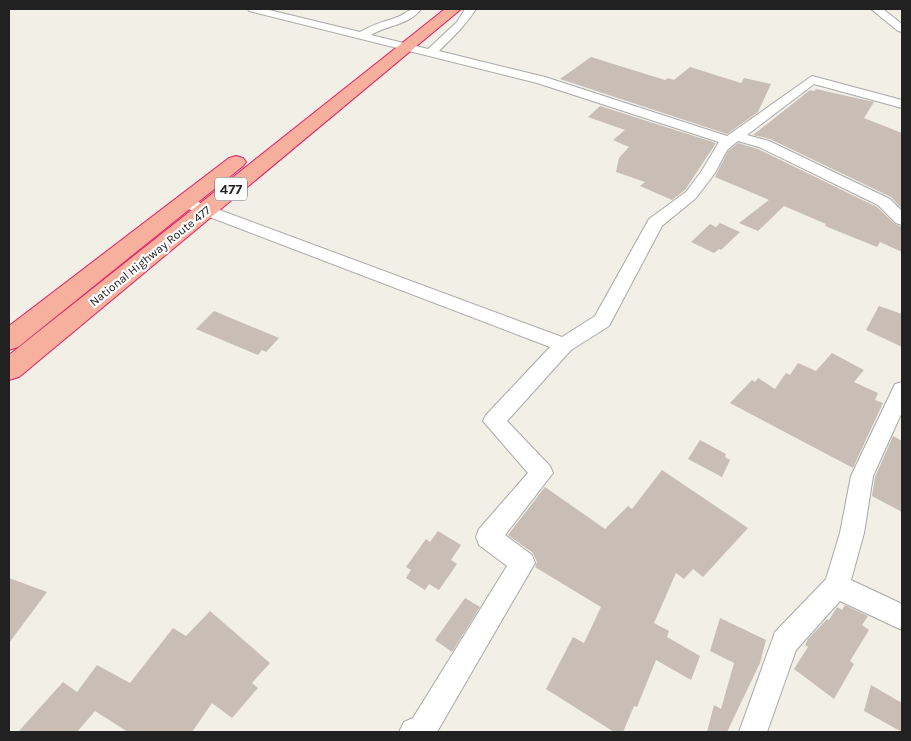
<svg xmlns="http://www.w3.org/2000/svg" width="911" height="741" viewBox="0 0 911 741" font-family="Karla,sans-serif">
	<rect width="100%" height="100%" fill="#f2efe7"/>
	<!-- building -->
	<g fill="#c8beb6">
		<path d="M591 57 665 80 668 78 674 80 690 67 741 83 744 78 771 84 758 112 727 134 560 79Z"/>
		<path d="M816 89 874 102 864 118 902 133V209L891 197 770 139 753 135 810 90 814 91Z"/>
		<path d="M600 106 716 143 685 190 672 200 640 186 645 182 616 172 619 158 629 147 613 140 625 130 588 117Z"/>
		<path d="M738 143 758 149 877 207 895 224 902 227V252L880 242 877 247 825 226 826 224 784 206 758 231 739 223 769 200 715 177 728 151Z"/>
		<path d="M720 223 740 232 721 250 719 249 714 253 691 242 710 224 716 227Z"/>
		<path d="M879 306 902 314V347L866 330Z"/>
		<path d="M214 311 279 338 266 352 262 350 258 355 196 329Z"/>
		<path d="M832 353 864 370 854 382 878 393 875 400 883 403 853 468 730 403 752 380 755 382 758 378 775 389 786 373 790 375 798 363 816 371Z"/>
		<path d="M893 436 902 441V512L872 496 875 477Z"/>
		<path d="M700 440 726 454 725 457 730 460 722 477 688 459Z"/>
		<path d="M662 470 748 528 703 577 693 569 684 579 676 573 654 623 669 631 667 637 700 656 691 680 656 660 637 707 634 706 623 732H614L546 689 573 637 584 643 601 607 535 567 537 562 533 553 508 535 545 487 605 529 628 506 632 509Z"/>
		<path d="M438 531 461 545 451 560 457 564 439 590 429 584 425 590 406 578 411 570 406 567 426 539 430 542Z"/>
		<path d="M9 578 47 592 9 643Z"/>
		<path d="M465 598 480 607 452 652 435 640Z"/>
		<path d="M845 605 868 616 862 625 869 630 850 661 854 664 834 699 794 669 808 647 805 645 808 639 827 619 829 620 837 607 842 610Z"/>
		<path d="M210 611 270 663 252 683 258 688 232 718 212 703 192 732H128L95 711 77 732H18L63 682 77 692 97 665 130 683 173 628 186 636Z"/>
		<path d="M720 618 766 640 760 663 727 732H707L714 705 721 709 734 663 710 651Z"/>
		<path d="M871 685 902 703V732L864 711Z"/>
	</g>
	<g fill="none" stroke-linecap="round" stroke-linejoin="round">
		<!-- minor casing -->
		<g stroke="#a8a8a8" stroke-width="2">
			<g id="minor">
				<path d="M248 9H265L360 32C372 25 382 22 395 18 407 14 405 9 421 9 410 25 387 25 371 35L428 49 457 22 465 9H476C465 26 454 36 439 51L545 77 727 136 812 76 902 100V108L814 84 747 135 769 141 890 199 902 211V225L896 223 878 205 759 147 738 141 727 150 715 173 696 198 662 226 609 326 571 350 507 421 550 466 553 473 505 535 532 555 535 563 437 732H399L404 722 413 718 507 566 479 545 476 537 479 529 528 473 483 421 486 415 550 347 178 205 176 202 184 197 190 199 562 337 595 316 649 219 686 192 701 172 719 142 537 83 249 11Z"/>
				<path d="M871 9H883L902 24V32L898 31Z"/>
				<path d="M902 382V412L873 476 864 533 851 580 902 604V630L840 601 796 650 767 732H739L775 632 826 579 840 533 851 476 895 384Z"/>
			</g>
		</g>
		<!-- trunk casing -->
		<g stroke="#ea1b62" stroke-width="2">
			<g id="trunk">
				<path d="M445 9H461L19 377 9 380V355Z"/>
				<path d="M236 156 243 158 246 162 243 166 18 347 9 350V326L229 158Z"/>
			</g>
		</g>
		<!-- minor -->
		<use href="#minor" fill="#fff" fill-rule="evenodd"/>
		<!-- trunk -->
		<use href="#trunk" fill="#f7b09e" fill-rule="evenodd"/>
	</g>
	<g text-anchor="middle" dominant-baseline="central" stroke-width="4.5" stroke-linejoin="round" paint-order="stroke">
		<!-- far-street labels -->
		<g font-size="12" fill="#212121" stroke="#fff">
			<text transform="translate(150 256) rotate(-39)">National Highway Route 477</text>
		</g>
		<!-- shield labels -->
		<rect fill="#fff" stroke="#646464" stroke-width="1" x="215" y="177.5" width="32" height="23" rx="4"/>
		<g font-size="14" font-weight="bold" fill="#212121">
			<text x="231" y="189">477</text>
		</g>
	</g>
	<!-- border -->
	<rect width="911" height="741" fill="none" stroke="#212121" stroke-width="20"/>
</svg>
